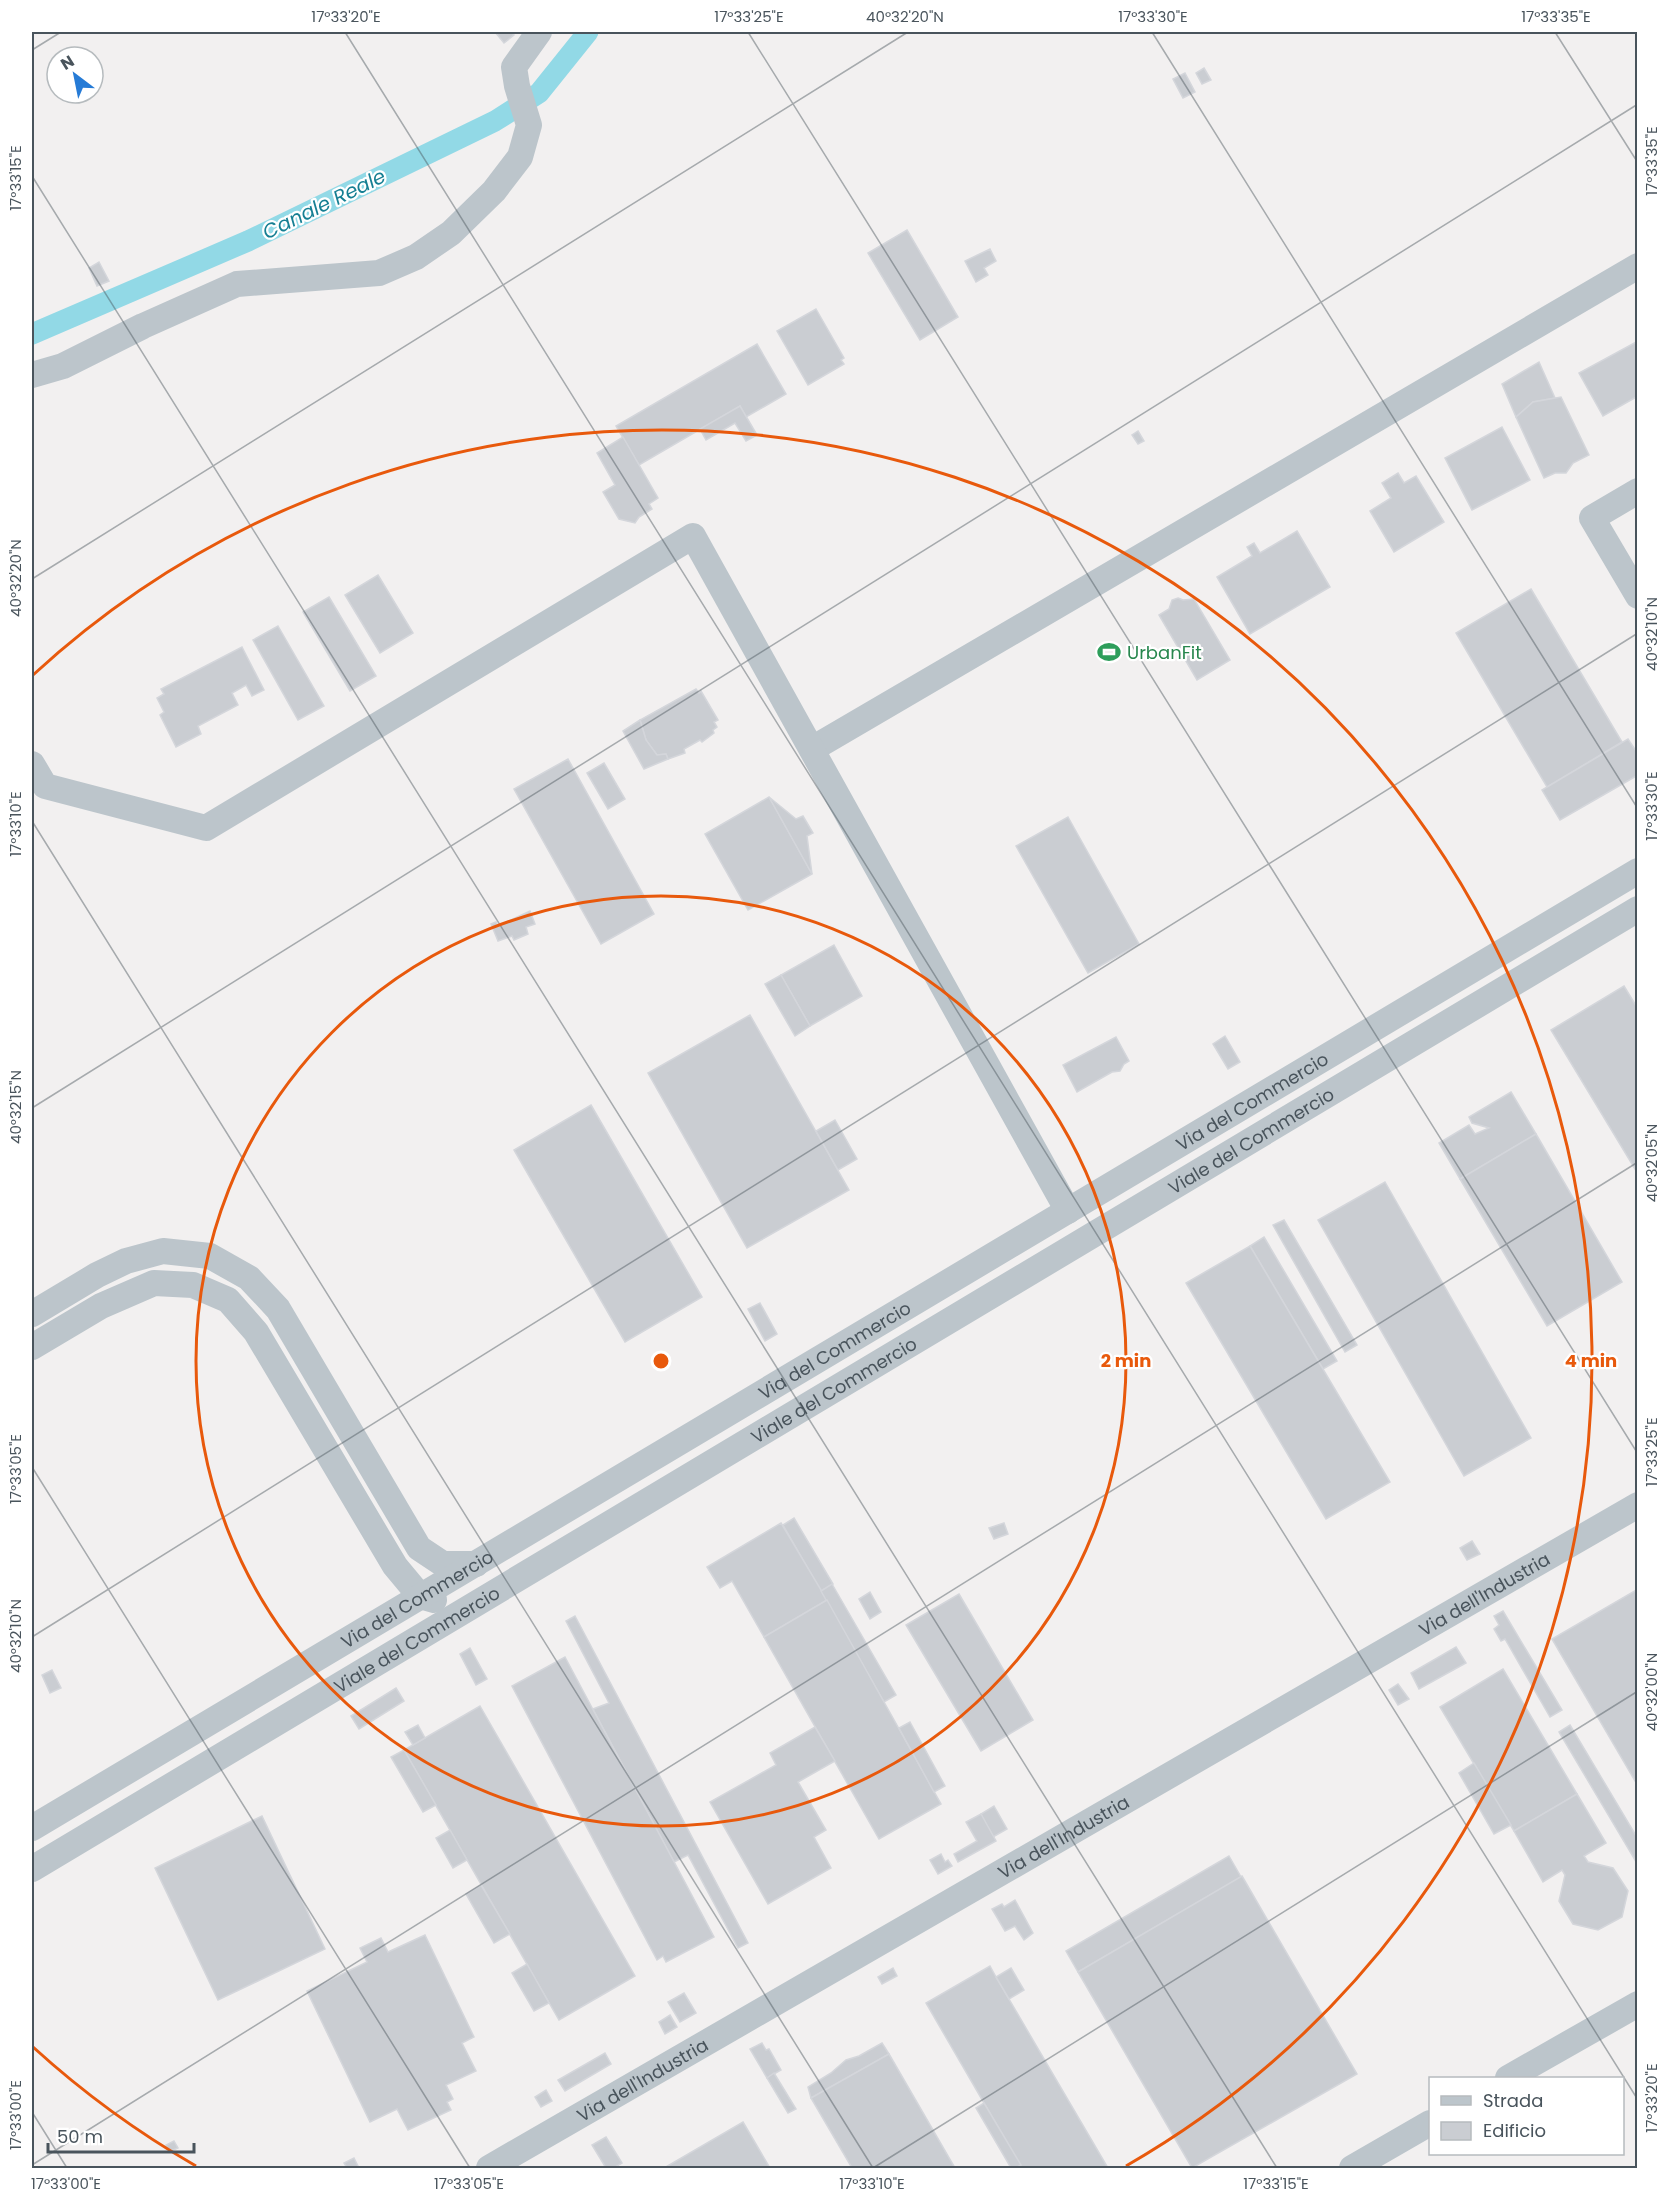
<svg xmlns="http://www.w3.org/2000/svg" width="1669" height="2200" viewBox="0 0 1669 2200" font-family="Poppins,sans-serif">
	<rect width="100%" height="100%" fill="#f2f0f0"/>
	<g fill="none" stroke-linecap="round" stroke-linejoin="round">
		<!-- canal -->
		<path stroke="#92d9e6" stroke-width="21" d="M32 334 248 241 495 121 539 93 588 32"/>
	</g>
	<!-- building -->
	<g fill="#cacdd2" stroke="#d4d6db" stroke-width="1.5">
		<path d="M495 32H511L514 35 504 43Z"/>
		<path d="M1204 68 1211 80 1202 84 1196 73Z"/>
		<path d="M1185 73 1195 92 1183 98 1173 79Z"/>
		<path d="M907 230 958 317 920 340 868 253Z"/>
		<path d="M990 249 996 261 984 268 988 275 976 282 965 261Z"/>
		<path d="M99 262 109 281 97 286 89 268Z"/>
		<path d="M816 309 844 358 841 360 844 364 808 385 777 331Z"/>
		<path d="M1638 341V396L1603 416 1579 373Z"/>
		<path d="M757 344 786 394 746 417 740 406 639 465 616 426Z"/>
		<path d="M1539 362 1555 398 1533 402 1516 417 1502 384Z"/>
		<path d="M1561 397 1589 455 1573 463 1566 473H1555L1544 478 1516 417 1533 402Z"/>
		<path d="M740 406 757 435 746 441 735 423 706 440 700 429Z"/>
		<path d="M1502 427 1530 480 1472 510 1445 458Z"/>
		<path d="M1138 431 1144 441 1138 444 1132 435Z"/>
		<path d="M623 437 658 498 649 504 652 509 639 517 635 523 619 519 603 492 615 485 597 453Z"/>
		<path d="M1398 473 1404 483 1416 476 1444 522 1394 552 1370 511 1391 498 1382 483Z"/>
		<path d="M1297 531 1330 587 1250 634 1217 577 1252 556 1247 547 1254 543 1260 553Z"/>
		<path d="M378 575 413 633 380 653 345 595Z"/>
		<path d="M1531 589 1622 742 1547 787 1456 633Z"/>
		<path d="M329 597 376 676 350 691 303 612Z"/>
		<path d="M1178 598 1183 600 1194 599 1230 660 1197 680 1159 615 1169 609 1172 600Z"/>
		<path d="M278 626 324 706 298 720 253 640Z"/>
		<path d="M242 647 264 690 252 696 246 685 232 693 238 705 198 726 201 734 176 747 160 715 164 712 157 698 164 694 161 689Z"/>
		<path d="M696 689 699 693 701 691 718 720 714 722 717 727 713 730 714 733 702 742 700 740 684 749 685 753 668 759 666 754 657 755 646 740 640 720Z"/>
		<path d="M640 720 646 740 657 755 666 754 668 759 644 769 623 731Z"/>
		<path d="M1628 739 1638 754V775L1560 820 1542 790Z"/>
		<path d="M568 759 654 914 601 944 514 789Z"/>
		<path d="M604 763 625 799 608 809 587 773Z"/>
		<path d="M769 797 812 874 748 910 705 834Z"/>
		<path d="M769 797 796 819 803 816 813 833 807 836 812 874Z"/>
		<path d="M1068 817 1139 944 1088 973 1016 846Z"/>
		<path d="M530 911 535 924 526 927 528 934 514 940 512 936 498 941 491 924 496 922 498 926Z"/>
		<path d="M834 945 862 996 810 1026 781 975Z"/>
		<path d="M781 975 810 1026 795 1036 765 984Z"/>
		<path d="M1624 986 1638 1009V1174L1551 1030Z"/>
		<path d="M750 1015 849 1190 747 1248 648 1073Z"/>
		<path d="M1225 1036 1240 1062 1228 1069 1213 1044Z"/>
		<path d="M1116 1037 1129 1061 1124 1064 1120 1071 1112 1072 1077 1092 1063 1065Z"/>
		<path d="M1511 1092 1536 1134 1460 1179 1439 1143 1469 1125 1475 1134 1489 1128 1472 1123 1469 1117Z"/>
		<path d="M591 1105 702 1297 625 1342 514 1150Z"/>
		<path d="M835 1120 857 1159 838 1170 816 1131Z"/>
		<path d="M1536 1134 1622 1282 1547 1326 1460 1179Z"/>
		<path d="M1385 1182 1531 1438 1464 1476 1318 1220Z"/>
		<path d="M1284 1220 1357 1345 1345 1352 1273 1225Z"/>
		<path d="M1264 1237 1337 1361 1323 1369 1250 1246Z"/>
		<path d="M1250 1246 1390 1482 1326 1519 1186 1283Z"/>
		<path d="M760 1303 777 1334 765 1341 748 1309Z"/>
		<path d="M794 1518 833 1584 821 1591 783 1525Z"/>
		<path d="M781 1523 827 1600 764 1637 732 1581 720 1588 707 1567Z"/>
		<path d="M1004 1523 1008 1534 994 1539 989 1528Z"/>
		<path d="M1472 1541 1480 1554 1467 1560 1460 1548Z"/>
		<path d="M832 1584 896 1695 884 1702 821 1591Z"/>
		<path d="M1638 1589V1786L1552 1639Z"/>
		<path d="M870 1592 881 1612 870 1619 859 1599Z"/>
		<path d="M959 1594 1033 1720 981 1751 906 1625Z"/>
		<path d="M827 1600 941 1804 879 1839 764 1637Z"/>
		<path d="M1503 1611 1562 1710 1550 1717 1505 1639 1501 1641 1494 1629 1499 1625 1494 1616Z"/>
		<path d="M575 1616 748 1943 738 1948 688 1855 674 1862 593 1709 609 1703 566 1621Z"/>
		<path d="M1456 1647 1466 1663 1419 1689 1411 1673Z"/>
		<path d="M470 1648 487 1679 476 1685 460 1654Z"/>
		<path d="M565 1657 714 1937 666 1962 663 1956 657 1960 512 1686Z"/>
		<path d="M1503 1669 1577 1794 1514 1831 1440 1707Z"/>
		<path d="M52 1670 61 1688 50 1693 42 1675Z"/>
		<path d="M1398 1684 1409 1699 1398 1705 1389 1690Z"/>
		<path d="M396 1688 404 1701 359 1729 351 1716Z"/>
		<path d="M480 1706 635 1976 559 2020 404 1750Z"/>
		<path d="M910 1722 945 1786 934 1792 899 1728Z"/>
		<path d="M418 1725 425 1738 413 1745 405 1732Z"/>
		<path d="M1570 1725 1638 1839V1865L1559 1732Z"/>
		<path d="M815 1727 835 1761 798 1782 826 1830 814 1837 831 1868 768 1904 710 1802 776 1765 770 1753Z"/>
		<path d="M404 1750 436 1805 423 1812 391 1757Z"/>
		<path d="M1474 1763 1511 1825 1494 1834 1459 1773Z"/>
		<path d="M1577 1794 1606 1843 1584 1856 1588 1862 1613 1868 1628 1891 1622 1917 1598 1930 1573 1924 1559 1901 1565 1875 1562 1870 1543 1882 1514 1831Z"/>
		<path d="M994 1806 1007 1829 993 1837 981 1814Z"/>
		<path d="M981 1814 996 1841 958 1862 954 1854 977 1841 966 1822Z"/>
		<path d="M262 1816 325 1949 218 2000 155 1868Z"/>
		<path d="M450 1830 467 1860 453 1868 436 1838Z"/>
		<path d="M941 1854 945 1862 948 1860 952 1866 938 1874 930 1860Z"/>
		<path d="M1229 1856 1241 1877 1078 1972 1066 1951Z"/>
		<path d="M1242 1876 1357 2074 1192 2168 1078 1972Z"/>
		<path d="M481 1885 510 1934 494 1943 466 1894Z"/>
		<path d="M1015 1900 1033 1933 1024 1940 1015 1926 1005 1931 992 1909 1002 1904 1004 1907Z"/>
		<path d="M425 1935 474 2037 462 2043 476 2071 446 2085 453 2099 447 2102 451 2110 408 2130 397 2109 370 2122 307 1991 367 1962 360 1948 381 1938 388 1952Z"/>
		<path d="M527 1964 549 2003 534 2011 512 1973Z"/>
		<path d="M990 1966 996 1977 1108 2168H1022L984 2103 926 2003Z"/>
		<path d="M893 1968 897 1976 882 1984 878 1977Z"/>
		<path d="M1011 1968 1024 1990 1009 1999 996 1977Z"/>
		<path d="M684 1993 696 2013 680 2022 668 2002Z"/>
		<path d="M670 2015 677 2027 665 2034 659 2022Z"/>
		<path d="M762 2043 766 2050 769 2049 781 2070 767 2078 750 2049Z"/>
		<path d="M882 2043 889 2054 811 2098 808 2087 831 2073 846 2060 859 2056Z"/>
		<path d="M605 2053 611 2064 565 2091 558 2080Z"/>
		<path d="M889 2054 955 2168H852L811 2098Z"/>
		<path d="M774 2073 796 2109 788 2113 767 2078Z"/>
		<path d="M546 2090 552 2101 541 2107 535 2097Z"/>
		<path d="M984 2103 1021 2165 1015 2168H1011L976 2108Z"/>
		<path d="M743 2122 770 2168H664Z"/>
		<path d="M606 2137 622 2163 614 2168H606L592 2145Z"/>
		<path d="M174 2141 178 2148 169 2152 166 2145Z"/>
		<path d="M354 2158 359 2168H347L344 2163Z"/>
	</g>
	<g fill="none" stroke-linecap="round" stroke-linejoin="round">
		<!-- minor -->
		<g stroke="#bcc5cb" stroke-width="26">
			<path d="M32 375 63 366 143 326 237 284 379 273 416 257 451 233 494 191 520 157 529 125 517 86 514 67 539 32"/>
			<path d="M1638 491 1592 518 1638 596"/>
			<path d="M812 749 1638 266"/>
			<path d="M32 764 45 786 206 828 693 536 1068 1211"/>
			<path d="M32 1314 97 1275 126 1261 163 1251 210 1256 249 1278 278 1309 419 1548 443 1564H476"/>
			<path d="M32 1347 101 1306 154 1283 193 1285 228 1300 256 1332 395 1566 420 1596 434 1600"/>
			<path id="s1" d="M32 1828 1638 871"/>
			<path id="s2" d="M32 1869 1638 909"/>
			<path d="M1508 2078 1638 2004"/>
			<path id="s3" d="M489 2168 1638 1505"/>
			<path d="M1352 2168 1430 2123"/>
		</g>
	</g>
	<!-- ticks -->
	<path fill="none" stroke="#49545c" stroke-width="1.5" stroke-opacity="0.45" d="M345 32 1638 2100M748 32 1638 1454M1152 32 1638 809M1555 32 1638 163M32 50 61 32M32 176 1277 2168M32 579 908 32M32 821 873 2168M32 1108 1638 104M32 1467 470 2168M32 1637 1638 633M32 2112 67 2168M32 2165 1638 1162M873 2168 1638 1691"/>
	<!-- distance rings -->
	<g fill="none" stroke="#e8590c" stroke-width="3">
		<circle cx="661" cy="1361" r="465"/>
		<path d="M196 2166A930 930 0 0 1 33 2047M33 675A930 930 0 1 1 1126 2166"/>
	</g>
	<!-- icons -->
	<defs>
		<g id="stadium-bare" transform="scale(1.8)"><path d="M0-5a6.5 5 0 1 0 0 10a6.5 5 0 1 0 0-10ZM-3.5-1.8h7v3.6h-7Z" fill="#2e9e5b" stroke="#fff" stroke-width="2.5" paint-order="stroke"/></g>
	</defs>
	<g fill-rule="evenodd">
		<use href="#stadium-bare" x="1109" y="652"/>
	</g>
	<g text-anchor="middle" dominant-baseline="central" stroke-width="4.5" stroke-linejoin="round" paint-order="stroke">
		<!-- leisure labels -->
		<g font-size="18" fill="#27864d" stroke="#fff" text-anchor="start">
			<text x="1127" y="652">UrbanFit</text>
		</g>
		<!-- street labels -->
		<g font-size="18" fill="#49545c" stroke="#fff">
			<text stroke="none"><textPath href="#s1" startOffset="1420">Via del Commercio</textPath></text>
			<text stroke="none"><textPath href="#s2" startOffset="1420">Viale del Commercio</textPath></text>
			<text stroke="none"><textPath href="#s1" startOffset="934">Via del Commercio</textPath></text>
			<text stroke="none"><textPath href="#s2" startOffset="934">Viale del Commercio</textPath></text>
			<text stroke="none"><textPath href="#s3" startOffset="1149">Via dell'Industria</textPath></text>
			<text stroke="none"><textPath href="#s1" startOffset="448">Via del Commercio</textPath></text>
			<text stroke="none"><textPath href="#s2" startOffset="448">Viale del Commercio</textPath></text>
			<text stroke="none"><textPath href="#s3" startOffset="663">Via dell'Industria</textPath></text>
			<text stroke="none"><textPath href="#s3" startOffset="177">Via dell'Industria</textPath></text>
		</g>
		<!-- water labels -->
		<g font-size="20" font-style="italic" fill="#167f93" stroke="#fff">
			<text transform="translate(324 204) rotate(-26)">Canale Reale</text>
		</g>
	</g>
	<circle cx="661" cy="1361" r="9" fill="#e8590c" stroke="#fff" stroke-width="3"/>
	<g font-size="18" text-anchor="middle" font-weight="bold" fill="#e8590c" stroke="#fff" stroke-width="4.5" stroke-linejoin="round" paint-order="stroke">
		<text x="1126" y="1367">2 min</text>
		<text x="1591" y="1367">4 min</text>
	</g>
	<!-- border -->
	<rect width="1669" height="2200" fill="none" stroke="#ffffff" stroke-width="66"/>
	<!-- legend -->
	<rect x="1429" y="2077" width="195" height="78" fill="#ffffff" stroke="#b6bbbe" stroke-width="1.5"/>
	<rect x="1441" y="2096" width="30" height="9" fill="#bcc5cb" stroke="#b6bbbe" stroke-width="1.5"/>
	<text x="1483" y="2107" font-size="18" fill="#49545c">Strada</text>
	<rect x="1441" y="2122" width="30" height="18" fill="#cacdd2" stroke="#b6bbbe" stroke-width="1.5"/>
	<text x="1483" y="2137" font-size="18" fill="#49545c">Edificio</text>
	<!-- north arrow -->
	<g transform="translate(75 75) rotate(328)"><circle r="28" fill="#ffffff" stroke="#b6bbbe" stroke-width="1.5"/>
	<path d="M0-4.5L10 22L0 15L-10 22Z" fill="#267bd6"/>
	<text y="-9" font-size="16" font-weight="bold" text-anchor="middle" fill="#49545c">N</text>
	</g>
	<!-- scale -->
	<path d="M48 2143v9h146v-9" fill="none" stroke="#49545c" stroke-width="3"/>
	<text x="57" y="2143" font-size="18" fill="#49545c" stroke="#ffffff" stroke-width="4.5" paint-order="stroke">50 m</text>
	<rect x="33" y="33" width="1603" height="2134" fill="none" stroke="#49545c" stroke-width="2"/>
	<g font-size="15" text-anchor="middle" fill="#49545c">
		<text x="346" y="22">17°33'20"E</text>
		<text x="749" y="22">17°33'25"E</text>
		<text x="905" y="22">40°32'20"N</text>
		<text x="1153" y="22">17°33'30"E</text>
		<text x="1556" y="22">17°33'35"E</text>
		<text transform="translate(1652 161) rotate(-90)" y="5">17°33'35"E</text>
		<text transform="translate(16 178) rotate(-90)" y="5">17°33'15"E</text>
		<text transform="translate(16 578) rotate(-90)" y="5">40°32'20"N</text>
		<text transform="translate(1652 634) rotate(-90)" y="5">40°32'10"N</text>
		<text transform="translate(1652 806) rotate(-90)" y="5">17°33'30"E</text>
		<text transform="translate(16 824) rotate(-90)" y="5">17°33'10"E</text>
		<text transform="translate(16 1107) rotate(-90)" y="5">40°32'15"N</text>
		<text transform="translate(1652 1163) rotate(-90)" y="5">40°32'05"N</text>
		<text transform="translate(1652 1452) rotate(-90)" y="5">17°33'25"E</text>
		<text transform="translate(16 1469) rotate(-90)" y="5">17°33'05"E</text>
		<text transform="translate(16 1636) rotate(-90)" y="5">40°32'10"N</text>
		<text transform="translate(1652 1692) rotate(-90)" y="5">40°32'00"N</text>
		<text transform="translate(1652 2098) rotate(-90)" y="5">17°33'20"E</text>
		<text transform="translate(16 2115) rotate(-90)" y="5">17°33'00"E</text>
		<text x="66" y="2189">17°33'00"E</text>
		<text x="469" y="2189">17°33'05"E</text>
		<text x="872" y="2189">17°33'10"E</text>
		<text x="1276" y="2189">17°33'15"E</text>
	</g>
</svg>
